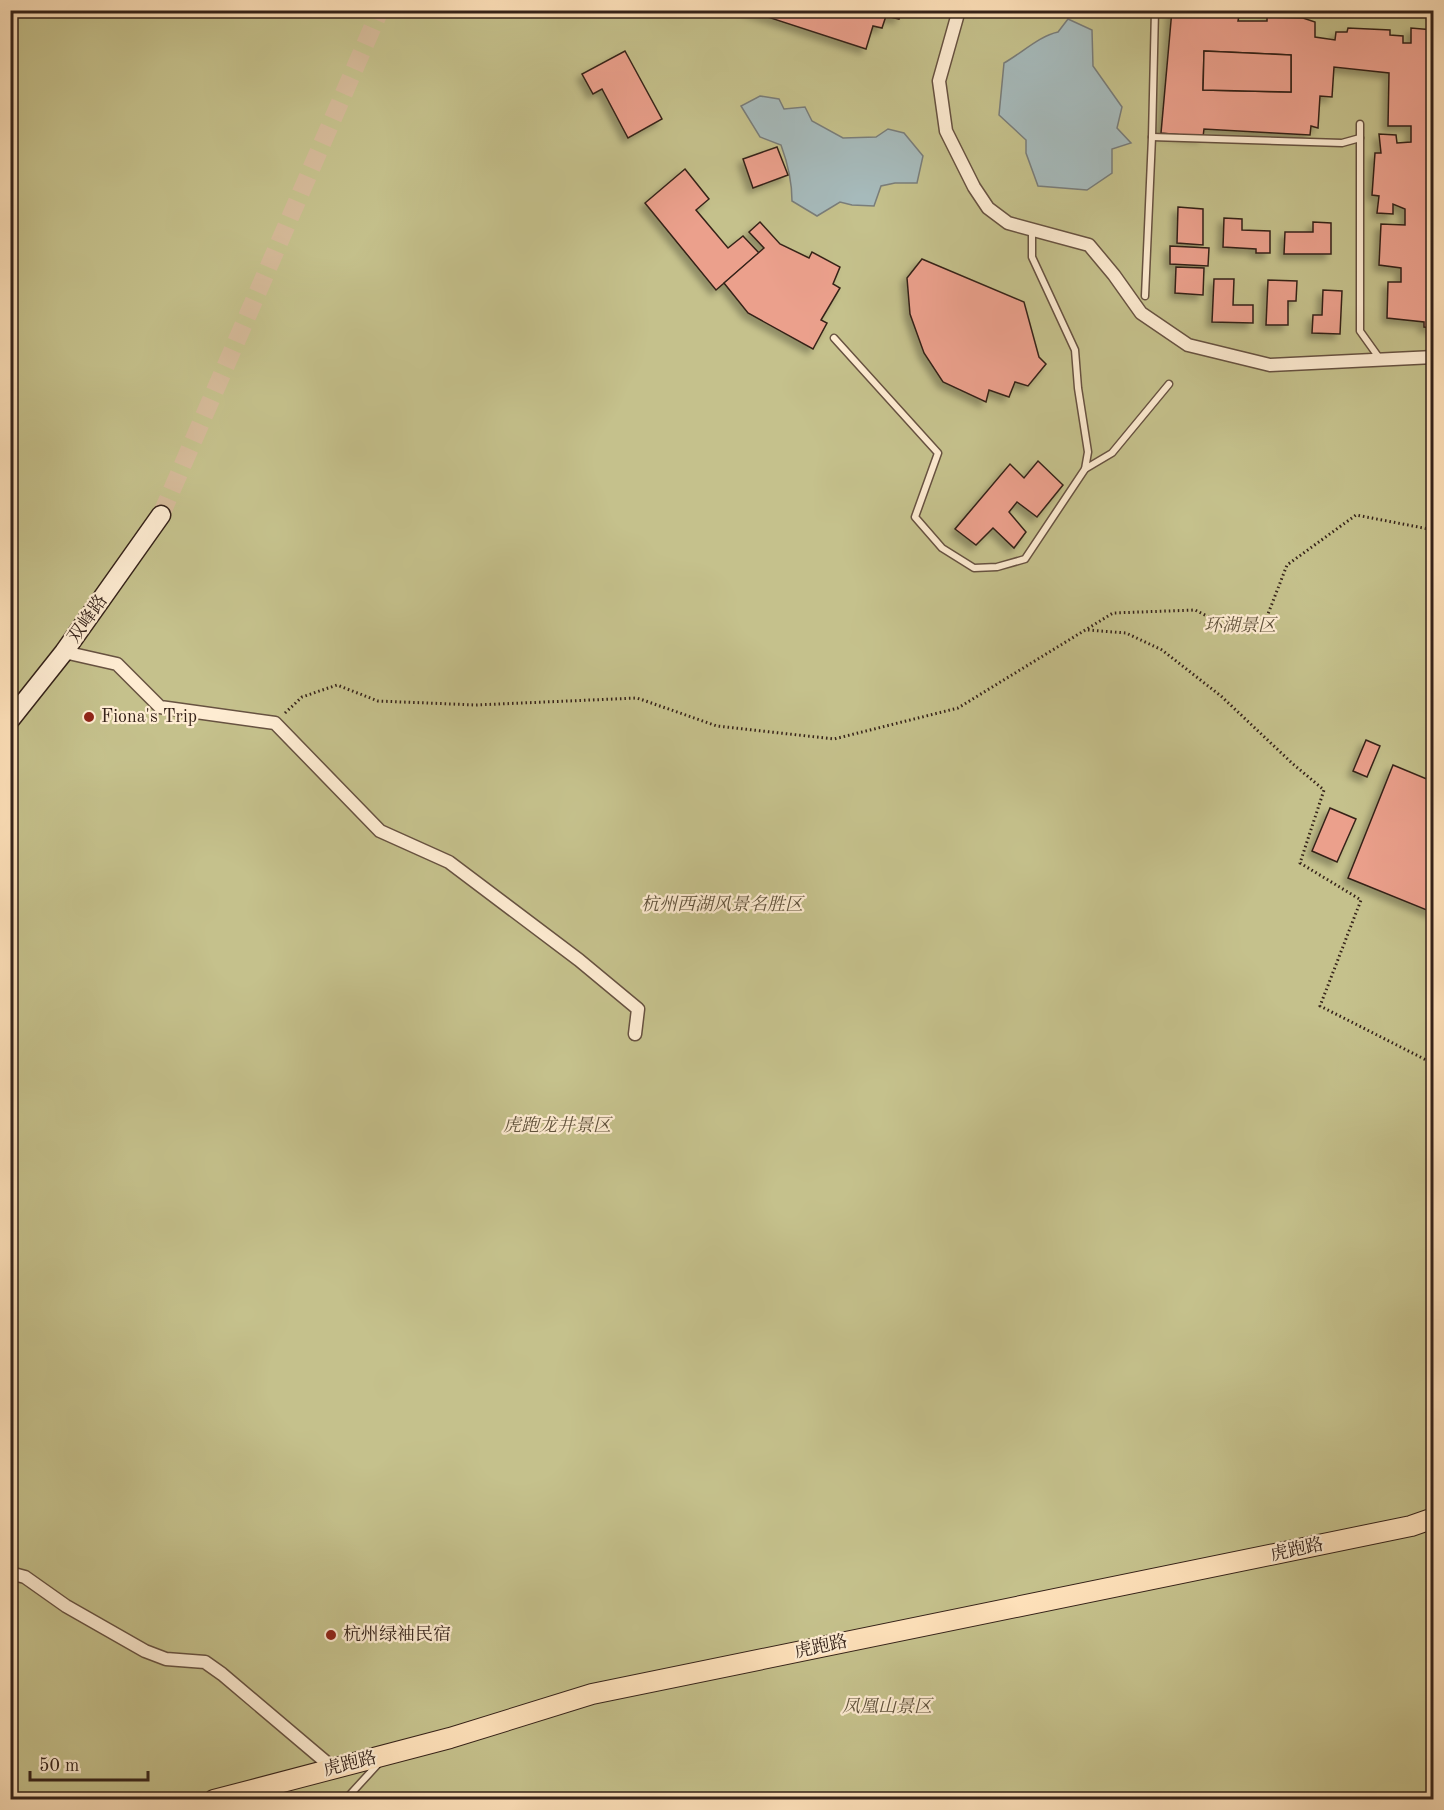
<svg xmlns="http://www.w3.org/2000/svg" width="1444" height="1810" viewBox="0 0 1444 1810" font-family="'Old Standard TT','Noto Serif SC',serif">
	<defs>
		<filter id="shadow"><feDropShadow dx="-5" dy="5" stdDeviation="3" flood-color="#0004"/></filter>
	</defs>
	<rect width="100%" height="100%" fill="#fee1ba"/>
	<filter id="stains"><feTurbulence type="fractalNoise" baseFrequency=".00333" numOctaves="4"/><feColorMatrix values="0 0 0 0 .2 0 0 0 0 .09 0 0 0 0 .02 0 0 0 .5 -.17"/></filter>
	<radialGradient id="worn" r=".72"><stop offset=".6" stop-color="#630" stop-opacity="0"/><stop offset="1" stop-color="#630" stop-opacity=".3"/></radialGradient>
	<!-- green -->
	<path fill="#c5c18c" stroke="#7d7252" stroke-width="1.5" d="M11 11H1433V1799L11 1800Z"/>
	<!-- water -->
	<g fill="#a6babb" stroke="#797d7a" stroke-width="1.5">
		<path d="M1068 19 1092 30 1093 66 1122 107 1117 128 1131 143 1112 149V173L1087 190 1038 186 1026 153V140L999 115 1004 63C1022 53 1039 36 1058 32Z"/>
		<path d="M760 96 779 99 784 109 805 107 812 121 843 138 876 137 888 129 904 133 923 156 917 183H895L881 186 874 206 852 205 840 202 817 216 792 201C792 181 788 164 781 145L760 137 741 106Z"/>
	</g>
	<!-- building -->
	<g fill="#eba08c" stroke="#352219" stroke-width="1.5" fill-rule="evenodd" filter="url(#shadow)">
		<path d="M746 10H902L899 19 886 16 882 28 873 26 866 49Z"/>
		<path d="M1172 10H1205V14L1239 16 1238 21H1267V17L1303 18 1315 22V37L1335 40 1336 32H1347L1348 28 1390 30V35L1403 36V43H1411V28L1434 30V328L1424 327V322L1387 318 1388 282H1401V268L1379 265 1381 224 1405 225V209L1393 204V214L1377 213 1379 196 1372 195 1375 153H1381L1379 134 1396 135 1397 143 1411 142V126H1388L1389 73 1334 67 1332 97 1320 96 1318 128 1311 126 1310 135 1204 129 1203 137 1161 133ZM1204 51 1291 55V92L1203 90Z"/>
		<path d="M625 51 662 119 628 138 602 89 593 94 582 74Z"/>
		<path d="M1204 51 1291 55V92L1203 90Z"/>
		<path d="M777 147 788 175 753 188 743 159Z"/>
		<path d="M685 169 709 199 696 210 728 248 743 236 759 253 716 290 645 203Z"/>
		<path d="M1178 207 1203 209V245L1177 243Z"/>
		<path d="M1224 218 1242 219V230L1270 231V253H1256V249L1223 247Z"/>
		<path d="M760 222 780 244 809 258 812 252 840 267 833 284 840 288 821 320 827 323 813 349 748 313 724 283 764 248 749 232Z"/>
		<path d="M1313 222 1331 223V254H1284L1285 232H1313Z"/>
		<path d="M1170 246 1209 248 1208 266 1170 264Z"/>
		<path d="M922 259 1024 302 1039 357 1046 364 1028 386 1015 382 1009 397 989 390 986 402 943 382 924 353 910 314 907 278Z"/>
		<path d="M1176 267 1204 268 1203 295 1175 293Z"/>
		<path d="M1214 279H1234L1233 305H1253V323L1212 322Z"/>
		<path d="M1268 280 1297 281 1296 301H1288V325H1266Z"/>
		<path d="M1323 290 1342 291 1340 334 1312 333 1313 315H1322Z"/>
		<path d="M1038 461 1063 485 1037 517 1017 502 1009 512 1026 532 1014 548 993 528 976 545 955 529 1010 464 1024 478Z"/>
		<path d="M1366 740 1380 746 1367 777 1353 771Z"/>
		<path d="M1393 765 1434 782V913L1348 878Z"/>
		<path d="M1330 808 1356 819 1337 862 1312 851Z"/>
	</g>
	<g fill="none" stroke-linecap="round" stroke-linejoin="round">
		<!-- secondary-tunnel -->
		<path stroke="#d6bb9a" stroke-width="18" stroke-dasharray="18 9" stroke-linecap="butt" d="M161 515 380 10"/>
		<!-- service casing -->
		<g stroke="#675241" stroke-width="9">
			<g id="service">
				<path d="M1360 124V331L1380 359"/>
				<path d="M1152 137 1342 143 1360 138"/>
				<path d="M1145 296 1152 137 1155 10"/>
				<path d="M834 338 938 453 915 517 942 548 974 568 997 567 1025 559 1085 469 1088 452 1078 388 1075 350 1032 257V230"/>
				<path d="M1085 469 1112 453 1169 384"/>
				<path d="M345 1800 378 1764"/>
			</g>
		</g>
		<!-- minor casing -->
		<g stroke="#675241" stroke-width="15">
			<g id="minor">
				<path d="M959 10 939 81 946 131 974 187 988 208 1008 223 1089 245 1114 275 1141 313 1188 345 1270 365 1434 357"/>
				<path d="M64 652 117 664 160 707 275 723 380 831 449 862 579 960 638 1009 635 1034"/>
				<path d="M10 1573 25 1577 66 1606 145 1651 166 1659 205 1662 222 1674 333 1768"/>
			</g>
		</g>
		<!-- secondary casing -->
		<g stroke="#352219" stroke-width="21">
			<path id="secondary" d="M10 720 64 652 161 515"/>
		</g>
		<!-- primary casing -->
		<g stroke="#352219" stroke-width="22">
			<path id="primary" d="M214 1800 450 1738 592 1694 1411 1526 1434 1518"/>
		</g>
		<!-- path -->
		<g stroke="#352219" stroke-width="3" stroke-dasharray="1.5 3" stroke-linecap="butt">
			<path d="M1088 630 1126 633 1162 650 1221 696 1293 764 1324 790 1300 863 1361 900 1320 1006 1434 1064"/>
			<path d="M285 713 302 697 337 685 378 701 476 705 637 698 717 726 834 739 958 708 1113 613 1195 610 1233 629 1261 632 1287 565 1356 515 1434 530"/>
		</g>
		<!-- service -->
		<use href="#service" stroke="#feecd2" stroke-width="6"/>
		<!-- minor -->
		<use href="#minor" stroke="#feecd2" stroke-width="12"/>
		<!-- secondary -->
		<use href="#secondary" stroke="#feecd2" stroke-width="18"/>
		<!-- primary -->
		<use href="#primary" stroke="#fee1ba" stroke-width="20"/>
	</g>
	<!-- markers -->
	<g fill="#8f2418" stroke="#feecd2" stroke-width="2">
		<circle cx="89" cy="717" r="6"/>
		<circle cx="331" cy="1635" r="6"/>
	</g>
	<g text-anchor="middle" dominant-baseline="central" stroke-width="4.5" stroke-linejoin="round" paint-order="stroke">
		<!-- street labels -->
		<g font-size="18" fill="#352219" stroke="#feecd2">
			<text transform="translate(88 619) rotate(-55)">双峰路</text>
			<text transform="translate(1297 1550) rotate(-12)">虎跑路</text>
			<text transform="translate(821 1647) rotate(-12)">虎跑路</text>
			<text transform="translate(350 1764) rotate(-14)">虎跑路</text>
		</g>
		<!-- park labels -->
		<g font-size="18" font-style="italic" fill="#60523c" stroke="#feecd2">
			<text x="1240" y="626">环湖景区</text>
			<text x="722" y="905">杭州西湖风景名胜区</text>
			<text x="557" y="1126">虎跑龙井景区</text>
			<text x="887" y="1707">凤凰山景区</text>
		</g>
		<!-- poi labels -->
		<g font-size="18" fill="#352219" stroke="#feecd2" text-anchor="start">
			<text x="101" y="717">Fiona's Trip</text>
			<text x="343" y="1635">杭州绿袖民宿</text>
		</g>
	</g>
	<!-- margin -->
	<rect width="1444" height="1810" fill="none" stroke="#fee1ba" stroke-width="36"/>
	<rect x="12" y="12" width="1420" height="1786" fill="none" stroke="#352219" stroke-width="3"/>
	<rect x="18" y="18" width="1408" height="1774" fill="none" stroke="#352219" stroke-width="1.5"/>
	<!-- scale -->
	<path d="M30 1771v9h118v-9" fill="none" stroke="#352219" stroke-width="3"/>
	<text x="39" y="1771" font-size="18" fill="#352219" stroke="#feecd2" stroke-width="4.5" paint-order="stroke">50 m</text>
	<rect width="100%" height="100%" filter="url(#stains)"/>
	<rect width="100%" height="100%" fill="url(#worn)"/>
</svg>
